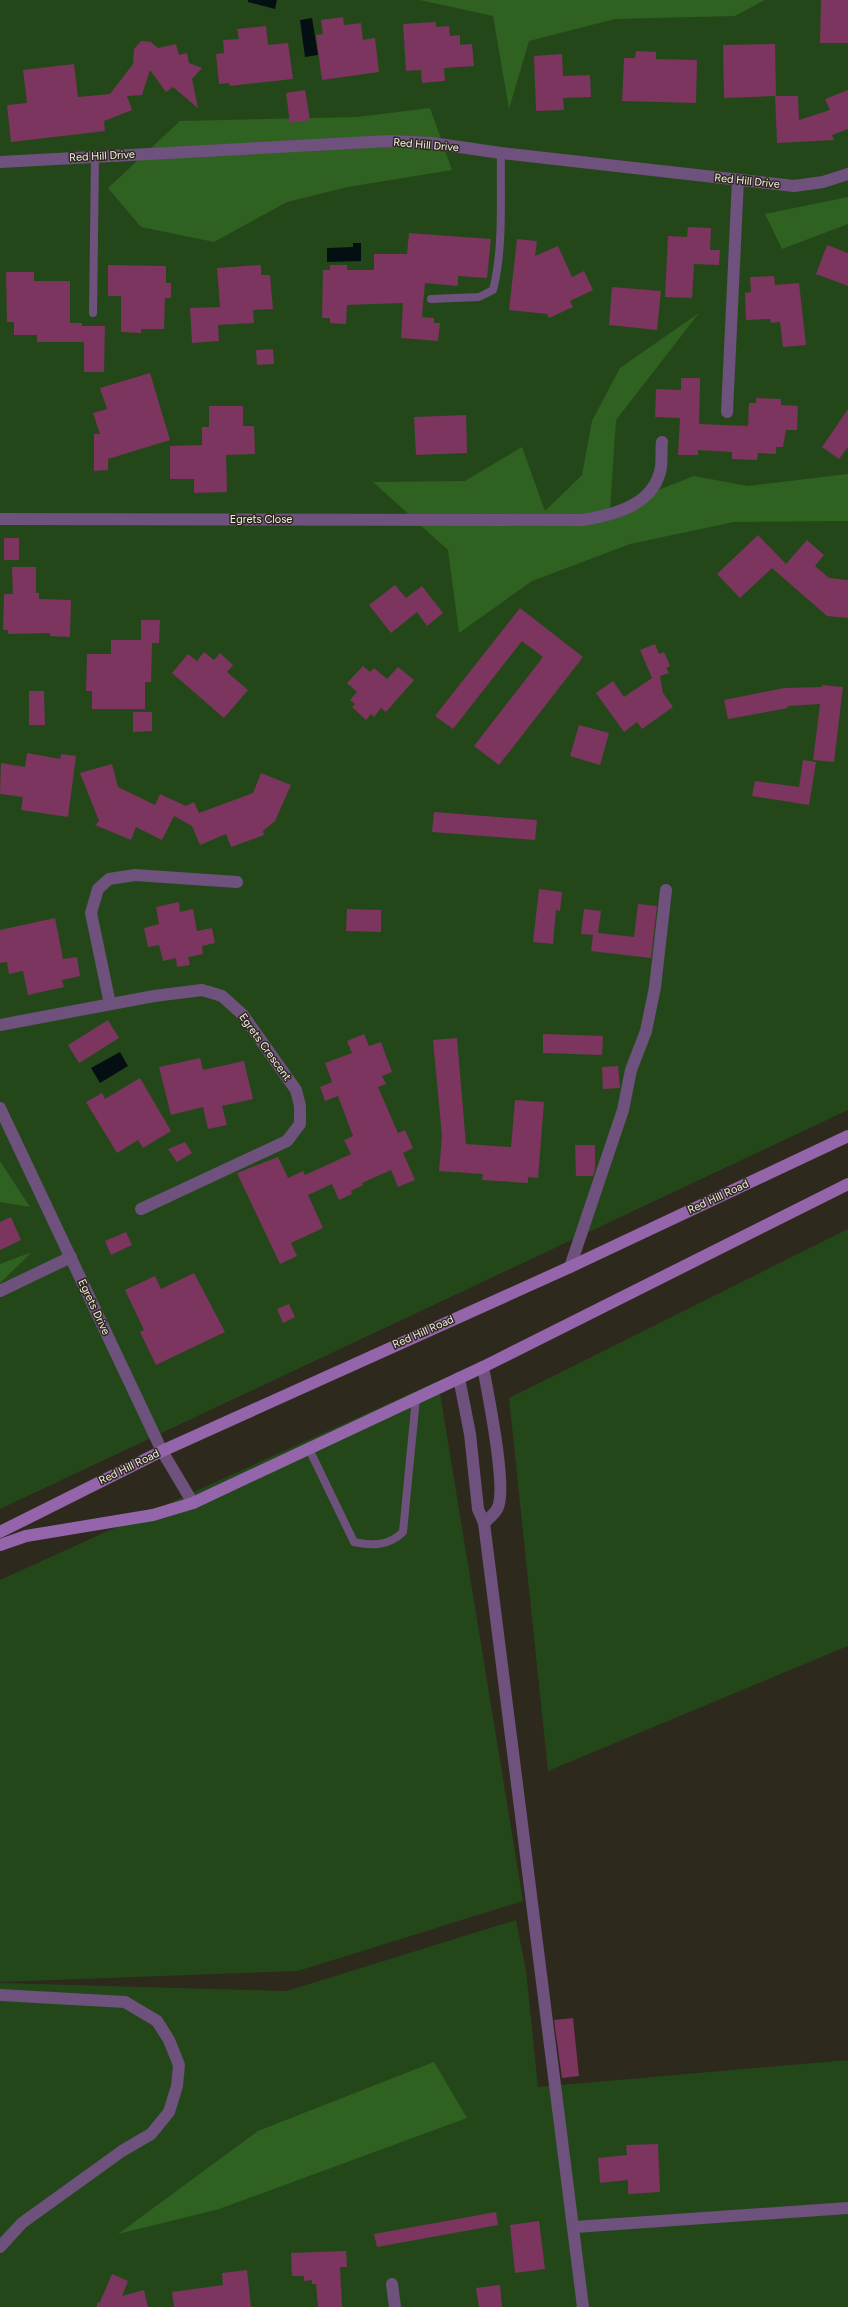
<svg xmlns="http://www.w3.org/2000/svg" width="848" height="2307" viewBox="0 0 848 2307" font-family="Figtree,sans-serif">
	<rect width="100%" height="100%" fill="#2e291d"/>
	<!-- green -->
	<g fill="#24471a">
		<path d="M0 0H848V1110L0 1509Z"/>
		<path d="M848 1229V1646L548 1771 509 1398Z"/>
		<path d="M438 1381 523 1901 298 1971 0 1982V1580Z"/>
		<path d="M516 1920 526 1971 538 2087 848 2060V2307H0V1983L287 1991Z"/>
	</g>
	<!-- forest -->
	<g fill="#2f6121">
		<path d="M420 0H765L735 16 615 19 529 41 509 109 493 16Z"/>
		<path d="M430 108 452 170 348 187 287 202 214 242 141 227 108 188 180 121 357 117Z"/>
		<path d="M848 197V224L782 249 765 214Z"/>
		<path d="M699 313 616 420 610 509 694 476 748 486 848 474V521L734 522 630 544 532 581 459 633 448 550 373 482 465 481 522 447 545 511 582 475 592 421 620 368Z"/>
		<path d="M0 1161 30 1207 0 1202Z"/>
		<path d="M32 1252 0 1283V1264Z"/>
		<path d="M434 2062 467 2118 219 2209 118 2234 258 2131Z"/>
	</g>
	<!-- water -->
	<g fill="#040f14">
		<path d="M248 0H277L275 9 248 2Z"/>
		<path d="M312 18 318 55 305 57 300 20Z"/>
		<path d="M353 243H361V261L327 262V248L353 247Z"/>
		<path d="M120 1052 128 1066 100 1083 91 1068Z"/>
	</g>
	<!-- building -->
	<g fill="#7b355e">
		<path d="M821 0H848V43H820Z"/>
		<path d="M343 17 344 25 361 23 363 40 375 38 379 72 322 80 316 35 323 34 321 20Z"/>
		<path d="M436 22V27L449 26 450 36 460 35V45L472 44 474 66 444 68 445 81 422 83 421 70 406 71 403 24Z"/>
		<path d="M266 26 268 45 288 43 293 79 230 86 229 83 219 84 216 54 224 53 223 40 239 39 237 29Z"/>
		<path d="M141 41 151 42 158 48 176 44 179 55 187 53 189 63 202 68 192 79 198 108 173 87 166 92 150 70 142 95 127 96 132 110 104 121 105 131 11 142 7 105 27 103 23 70 74 64 78 97 110 94 133 64 134 49Z"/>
		<path d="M775 44 776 96H798L799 120 830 110 825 99 848 90V129L832 135 834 140 777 143 775 96 724 98 723 45Z"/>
		<path d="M636 51 656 52V59L697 60 696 103 622 101 624 58H635Z"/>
		<path d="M562 54 563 76 590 75 591 97 563 98 564 110 536 111 534 56Z"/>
		<path d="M305 90 310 120 290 123 286 93Z"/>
		<path d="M688 227 711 228 710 250H720L719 265 694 264 692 298 665 297 668 236 687 237Z"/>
		<path d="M409 233 491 239 487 278 458 276V286L425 283 422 317 434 318V323H440L438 341 401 338 403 303 347 305 346 324 330 323V318H322L323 270H330V265H347V270H374V254H407Z"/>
		<path d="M517 239 537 241 535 256 558 246 572 277 584 271 593 290 570 301 573 307 549 318 547 314 509 310Z"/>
		<path d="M827 245 848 253V286L816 274Z"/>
		<path d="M108 265 166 266V283H171V298H165L164 329H141V333L121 332V296H108Z"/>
		<path d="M261 265V275H270L273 309 253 310 254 323 218 325 219 341 192 343 190 308 220 307 217 268Z"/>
		<path d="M6 272H34V281H70V323H82V326H105L104 372H84V342H37V335H14V322H7Z"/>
		<path d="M774 276 775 285 799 283 806 345 783 347 780 322 771 323 770 319 746 320 745 293 751 292 750 277Z"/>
		<path d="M612 287 661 291 657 330 609 325Z"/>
		<path d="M273 349 274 364 257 365 256 350Z"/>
		<path d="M150 373 170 440 108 459V470L94 471V434H100L93 413 107 409 100 388Z"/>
		<path d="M681 378H700L699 424 748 426 749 403H756V398L781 399V405L798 406 797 430H786L783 447H776V454L758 453 757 460 732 459V452L698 450V455H678L680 418 655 417 656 389 681 390Z"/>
		<path d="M209 406H243V426H254L255 454 226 455 227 492 194 493V479H170V446L202 445V427H209Z"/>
		<path d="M848 409V447L839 459 822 447Z"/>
		<path d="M466 415 467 453 416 455 414 417Z"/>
		<path d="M758 535 786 564 807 540 824 555 815 566 829 578 848 580V618L827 616 772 568 740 598 717 574Z"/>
		<rect x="4" y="538" width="15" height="22"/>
		<path d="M12 567H36V593H39V599L71 600 70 637 50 636V633L8 634V630H3L4 594H13Z"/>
		<path d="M395 585 406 598 422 586 443 613 427 626 417 612 391 633 369 605Z"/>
		<path d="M520 608 583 657 499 765 474 746 543 657 522 641 453 729 435 716Z"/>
		<path d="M141 620H160L159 643H152L151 682H145V709H92V691H86L87 654H111V640H141Z"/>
		<path d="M655 644 659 654 664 652 670 666 666 668 669 673 660 676 663 693 673 707 642 729 637 722 624 732 596 693 613 681 624 697 652 678 640 650Z"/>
		<path d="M204 652 214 660 220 653 233 665 227 672 248 690 224 718 172 673 188 654 197 661Z"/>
		<path d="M363 666 370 672 374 668 387 679 398 667 414 680 386 712 381 708 374 717 371 714 366 720 352 707 355 704 350 700 357 692 347 683Z"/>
		<path d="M822 685 843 687 834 762 813 760 820 704 787 706 788 708 728 719 724 700 784 688 822 687Z"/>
		<path d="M29 691H44L45 725H29Z"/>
		<path d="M133 712H152V731L133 732Z"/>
		<path d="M579 725 609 733 600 765 570 756Z"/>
		<path d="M27 753 60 759 61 754 76 756 68 817 21 810 23 797 0 794 1 763 25 767Z"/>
		<path d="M803 760 816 762 809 805 752 796 755 781 799 787Z"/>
		<path d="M112 764 118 787 155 805 160 794 186 806 194 802 199 813 253 793 261 773 291 785 275 821 263 831 264 835 231 847 226 834 200 845 192 826 174 816 162 840 136 827 131 840 95 825 99 821 80 773Z"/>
		<path d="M434 812 537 820 535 840 432 832Z"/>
		<path d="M539 889 562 892 560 911 556 910 553 944 533 942Z"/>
		<path d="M179 902 180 912 193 909 197 931 212 928 215 943 202 946 203 954 188 957 190 965 177 967 176 958 163 961 159 945 148 947 144 928 159 924 156 907Z"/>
		<path d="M638 904 657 906 651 958 591 951 593 935 581 934 584 909 601 911 598 933 634 937Z"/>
		<path d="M347 909 381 910V932L346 931Z"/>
		<path d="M55 918 63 959 77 957 80 976 62 980 64 987 28 995 23 971 9 974 7 962 0 963V930Z"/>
		<path d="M108 1020 119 1038 79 1063 68 1045Z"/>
		<path d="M364 1034 369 1046 381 1042 392 1072 382 1076 386 1084 378 1087 398 1133 405 1130 413 1148 403 1153 415 1180 398 1187 391 1170 362 1183 363 1185 351 1191 352 1194 339 1200 332 1184 308 1195 323 1228 291 1243 297 1256 280 1264 237 1173 278 1157 288 1178 303 1171 305 1175 351 1154 344 1140 353 1136 338 1096 325 1101 320 1087 332 1082 325 1063 352 1053 347 1041Z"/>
		<path d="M543 1034 603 1036 602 1055 543 1053Z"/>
		<path d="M457 1038 466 1144 511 1147 515 1100 544 1102 538 1178 528 1177V1183L482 1180 483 1174 439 1171 442 1136 433 1040Z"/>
		<path d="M200 1058 203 1070 244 1061 253 1099 222 1106 227 1125 208 1129 203 1107 171 1115 159 1067Z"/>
		<path d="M618 1066 620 1088 603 1089 602 1067Z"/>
		<path d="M140 1078 171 1131 143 1148 138 1140 117 1153 86 1102 102 1093 105 1099Z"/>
		<path d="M185 1142 192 1153 177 1162 168 1149Z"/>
		<path d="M575 1145H595V1169L593 1176H576Z"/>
		<path d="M11 1217 21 1240 0 1250V1222Z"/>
		<path d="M126 1232 132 1245 111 1255 105 1241Z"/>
		<path d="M194 1273 225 1332 156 1365 140 1332 144 1330 125 1290 155 1276 161 1289Z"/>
		<path d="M289 1304 295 1317 283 1323 277 1309Z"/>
		<path d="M573 2018 579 2076 562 2078 554 2020Z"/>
		<path d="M658 2144 660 2192 628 2194V2180L600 2183 598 2158 627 2155 626 2145Z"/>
		<path d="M496 2212 498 2225 377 2247 374 2234Z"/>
		<path d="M539 2221 545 2269 515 2273 510 2225Z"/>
		<path d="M346 2251 347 2267H340L342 2307H318L316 2284H312V2280L304 2281V2276H292L291 2253Z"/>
		<path d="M247 2270 251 2307H174L172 2292 223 2285 222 2273Z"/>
		<path d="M112 2274 128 2281 122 2296 144 2290 148 2307H97V2303L100 2302Z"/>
		<path d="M500 2285 502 2307H479L476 2288Z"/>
	</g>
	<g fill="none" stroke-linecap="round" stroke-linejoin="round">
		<!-- lane -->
		<g stroke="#6e517c" stroke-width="8">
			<path d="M431 299 479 297 493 290C504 247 500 198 501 153"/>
			<path d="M93 313 95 157"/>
			<path d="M309 1449 354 1542C372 1546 389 1546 403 1532L416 1398"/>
		</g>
		<!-- street -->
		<g stroke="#6e517c" stroke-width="12">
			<path d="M0 162 389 141 432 143 501 153 794 186 823 182 848 174"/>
			<path d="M727 412 738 180"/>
			<path d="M0 519 582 520C614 515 655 505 661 467 662 459 661 450 662 442"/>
			<path d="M110 1004 91 913 98 889 109 879 135 875 237 882"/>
			<path d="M0 1025 154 996 202 990 222 996 243 1015 296 1090 300 1106V1124L287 1141 141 1209"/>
			<path d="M0 1108 162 1451 193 1503"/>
			<path d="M570 1267 623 1110 631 1070 646 1031 655 987 666 890"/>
			<path d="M0 1291 71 1257"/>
			<path d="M483 1367C488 1394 507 1486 498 1507 496 1513 489 1518 484 1523"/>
			<path d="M459 1378 470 1434 478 1509 484 1523 583 2307"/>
			<path d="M0 1995 125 2002 157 2021 169 2040 179 2065 177 2086 169 2112 151 2134 122 2151 22 2223 0 2247"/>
			<path d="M575 2227 848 2208"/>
			<path d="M392 2284 395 2307"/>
		</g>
		<!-- secondary -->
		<g stroke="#9565ab" stroke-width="12">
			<path d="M0 1532 162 1451 570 1267 848 1136"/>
			<path d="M0 1545 26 1536 153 1515 193 1503 483 1367 848 1184"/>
		</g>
	</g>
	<g text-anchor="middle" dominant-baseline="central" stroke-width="3" stroke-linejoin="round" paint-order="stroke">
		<!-- street labels -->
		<g font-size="11" fill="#f3f0e8" stroke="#2e291d">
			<text transform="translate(426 145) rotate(5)">Red Hill Drive</text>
			<text transform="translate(102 156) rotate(-3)">Red Hill Drive</text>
			<text transform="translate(747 181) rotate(6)">Red Hill Drive</text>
			<text x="261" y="519">Egrets Close</text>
			<text transform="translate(265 1047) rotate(54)">Egrets Crescent</text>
			<text transform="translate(718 1197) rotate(-25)">Red Hill Road</text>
			<text transform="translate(94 1307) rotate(65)">Egrets Drive</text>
			<text transform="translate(423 1332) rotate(-24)">Red Hill Road</text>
			<text transform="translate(129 1467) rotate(-26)">Red Hill Road</text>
		</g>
	</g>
</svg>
